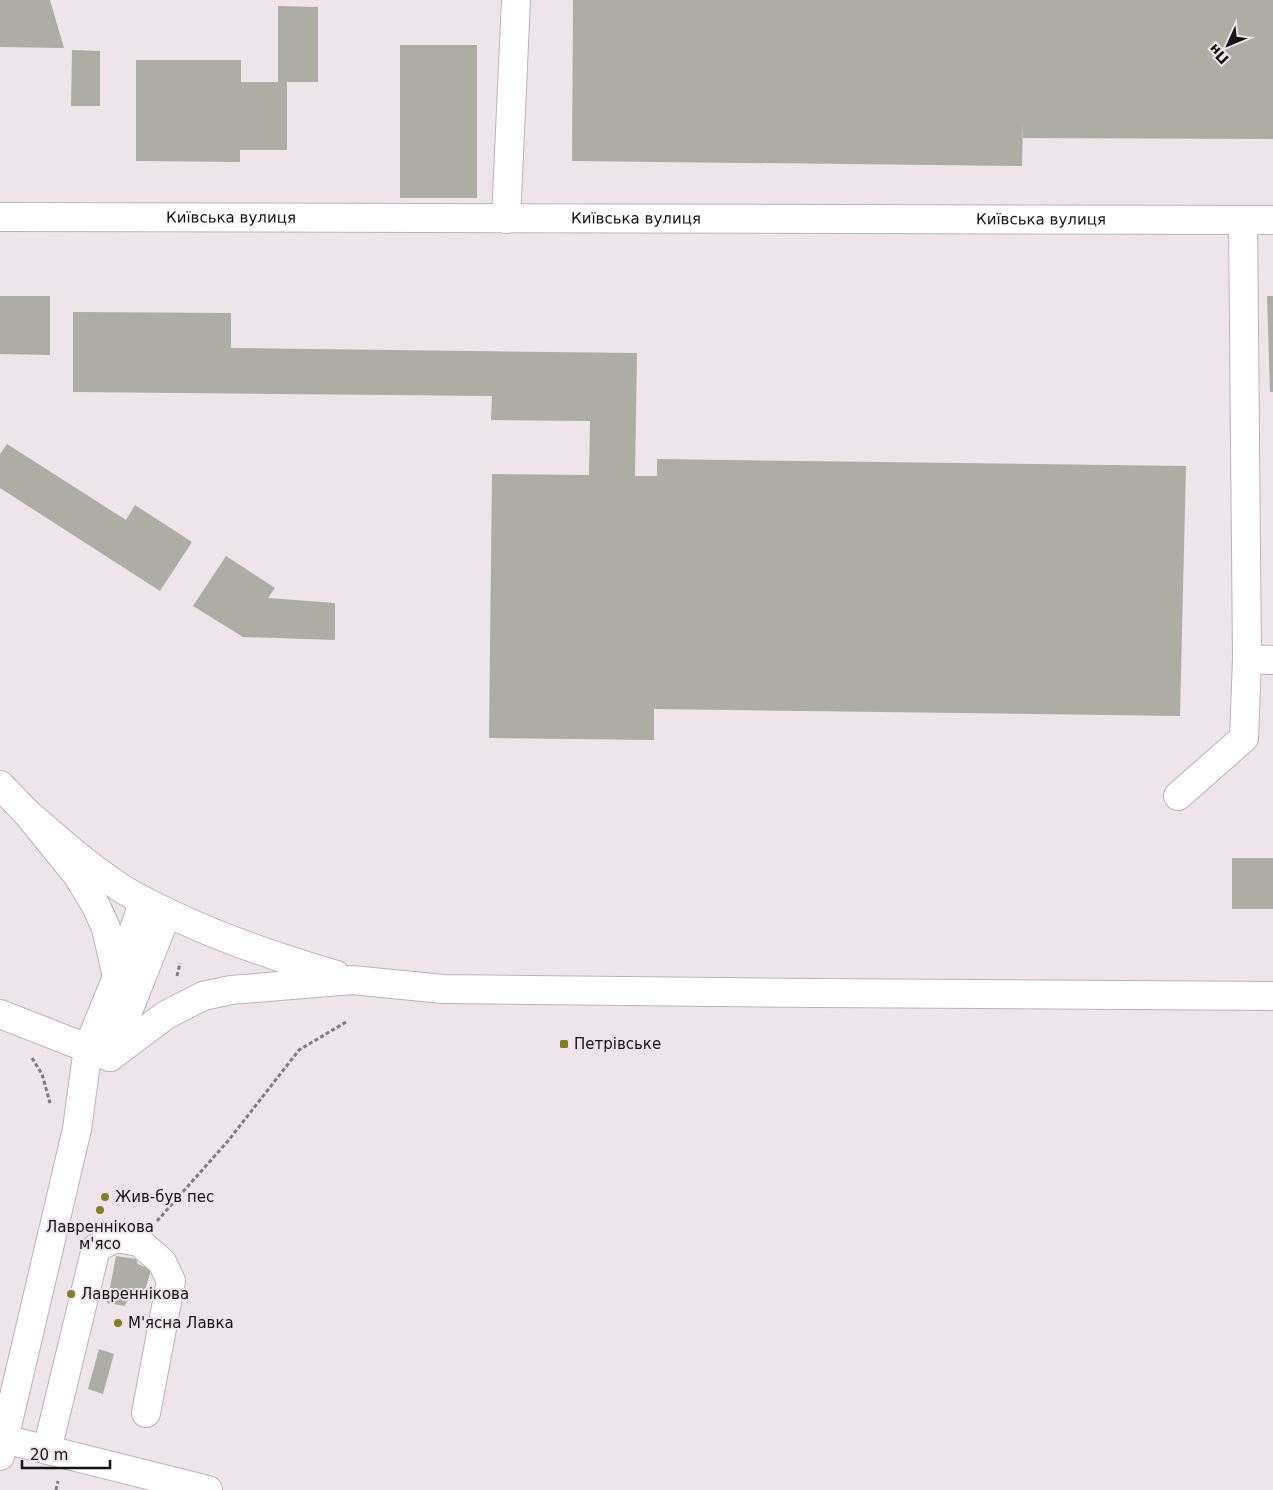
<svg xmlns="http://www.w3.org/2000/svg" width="1273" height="1490" viewBox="0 0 1273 1490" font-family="'DejaVu Sans',sans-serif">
	<rect width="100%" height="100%" fill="#ede5ea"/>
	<!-- building -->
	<g fill="#adada6">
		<path d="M0 0H50L64 48 0 47Z"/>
		<path d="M573 0H1273V139L1023 138V122L1022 166 572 161Z"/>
		<path d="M278 6 318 7V82H287V150H240V162L136 161V60H241V82H278Z"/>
		<rect x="400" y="45" width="77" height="153"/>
		<path d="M72 50 100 51V106H71Z"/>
		<path d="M0 296H50V355L0 354Z"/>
		<path d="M1267 296H1273V392H1270Z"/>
		<path d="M73 312 231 313V348L637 353 635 476H657V459L1186 466 1180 716 654 709V740L489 738 492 474 589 475 590 421 491 420 492 396 73 392Z"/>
		<path d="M7 444 126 520 135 505 192 542 160 591 0 488V454Z"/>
		<path d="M226 556 275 588 268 598 335 603V640L243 637 193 606Z"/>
		<rect x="1232" y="858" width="41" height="51"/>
		<path d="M116 1256 136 1259 138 1264 151 1270 144 1294 131 1293 125 1306 107 1303Z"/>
		<path d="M99 1349 114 1354 103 1394 88 1389Z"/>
	</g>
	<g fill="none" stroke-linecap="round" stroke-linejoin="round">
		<!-- minor casing -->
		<g stroke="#bbb3b7" stroke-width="30">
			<g id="minor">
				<path id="s1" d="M0 217 1273 220"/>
				<path d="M506 219 516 0"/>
				<path d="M1247 659 1273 660"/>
				<path d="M1178 796 1244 738 1247 659 1243 220"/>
				<path d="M0 1014 110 1057"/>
				<path d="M4 1439 208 1490"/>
				<path d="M47 1450 96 1248 116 1238 139 1242 162 1262 171 1281 146 1413"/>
			</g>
		</g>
		<!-- major casing -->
		<g stroke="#bbb3b7" stroke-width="30">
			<g id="major">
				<path d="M0 785 26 812 78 876 96 906 106 928 117 977"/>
				<path d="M26 812C56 838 85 864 118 886 137 899 158 908 179 918 230 942 282 959 336 975"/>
				<path d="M110 1057 166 1015 203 996 231 990 352 980 443 989 818 993 1273 996"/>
				<path d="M110 1057 167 913"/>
				<path d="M0 1456 77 1129 88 1048 117 977 144 901"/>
			</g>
		</g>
		<!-- path -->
		<g stroke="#807b7e" stroke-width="3" stroke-dasharray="4 2.5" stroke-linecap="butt">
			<path d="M177 976 180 963"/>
			<path d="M32 1058 42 1074 50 1103"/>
			<path d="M157 1221 228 1141 299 1050 346 1022"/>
			<path d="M56 1490 58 1481"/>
		</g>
		<!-- minor -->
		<use href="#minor" stroke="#fff" stroke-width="28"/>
		<!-- major -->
		<use href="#major" stroke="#fff" stroke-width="28"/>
	</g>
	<!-- markers -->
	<g fill="#808028" stroke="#ede5ea" stroke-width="2">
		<rect x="559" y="1039" width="10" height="10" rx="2.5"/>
		<circle cx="105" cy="1197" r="5"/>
		<circle cx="100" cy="1210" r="5"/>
		<circle cx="71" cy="1294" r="5"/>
		<circle cx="118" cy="1323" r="5"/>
	</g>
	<g text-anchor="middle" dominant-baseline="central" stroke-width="4" stroke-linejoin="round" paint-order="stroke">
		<!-- street labels -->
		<g font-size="15" fill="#141113" stroke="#ede5ea">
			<text stroke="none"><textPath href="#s1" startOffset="231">Київська вулиця</textPath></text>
			<text stroke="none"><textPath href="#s1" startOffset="636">Київська вулиця</textPath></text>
			<text stroke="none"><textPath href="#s1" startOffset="1041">Київська вулиця</textPath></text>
		</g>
		<!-- poi labels -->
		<g font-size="15" fill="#141113" stroke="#ede5ea" text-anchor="start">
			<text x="574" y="1044">Петрівське</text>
			<text x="115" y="1197">Жив-був пес</text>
			<text x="100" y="1227" text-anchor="middle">Лавреннікова<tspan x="100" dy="17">м'ясо</tspan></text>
			<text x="81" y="1294">Лавреннікова</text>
			<text x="128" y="1323">М'ясна Лавка</text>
		</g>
	</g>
	<!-- north arrow -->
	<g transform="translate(1228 45) rotate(226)" stroke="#ede5ea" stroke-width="4" paint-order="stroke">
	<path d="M0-4L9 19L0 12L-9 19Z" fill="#141113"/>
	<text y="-8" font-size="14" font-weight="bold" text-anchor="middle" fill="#141113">Пн</text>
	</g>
	<!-- scale -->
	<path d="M22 1460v8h88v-8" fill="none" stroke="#141113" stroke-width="2.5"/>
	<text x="30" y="1460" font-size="15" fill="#141113" stroke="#ede5ea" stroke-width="4" paint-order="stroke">20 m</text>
</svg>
